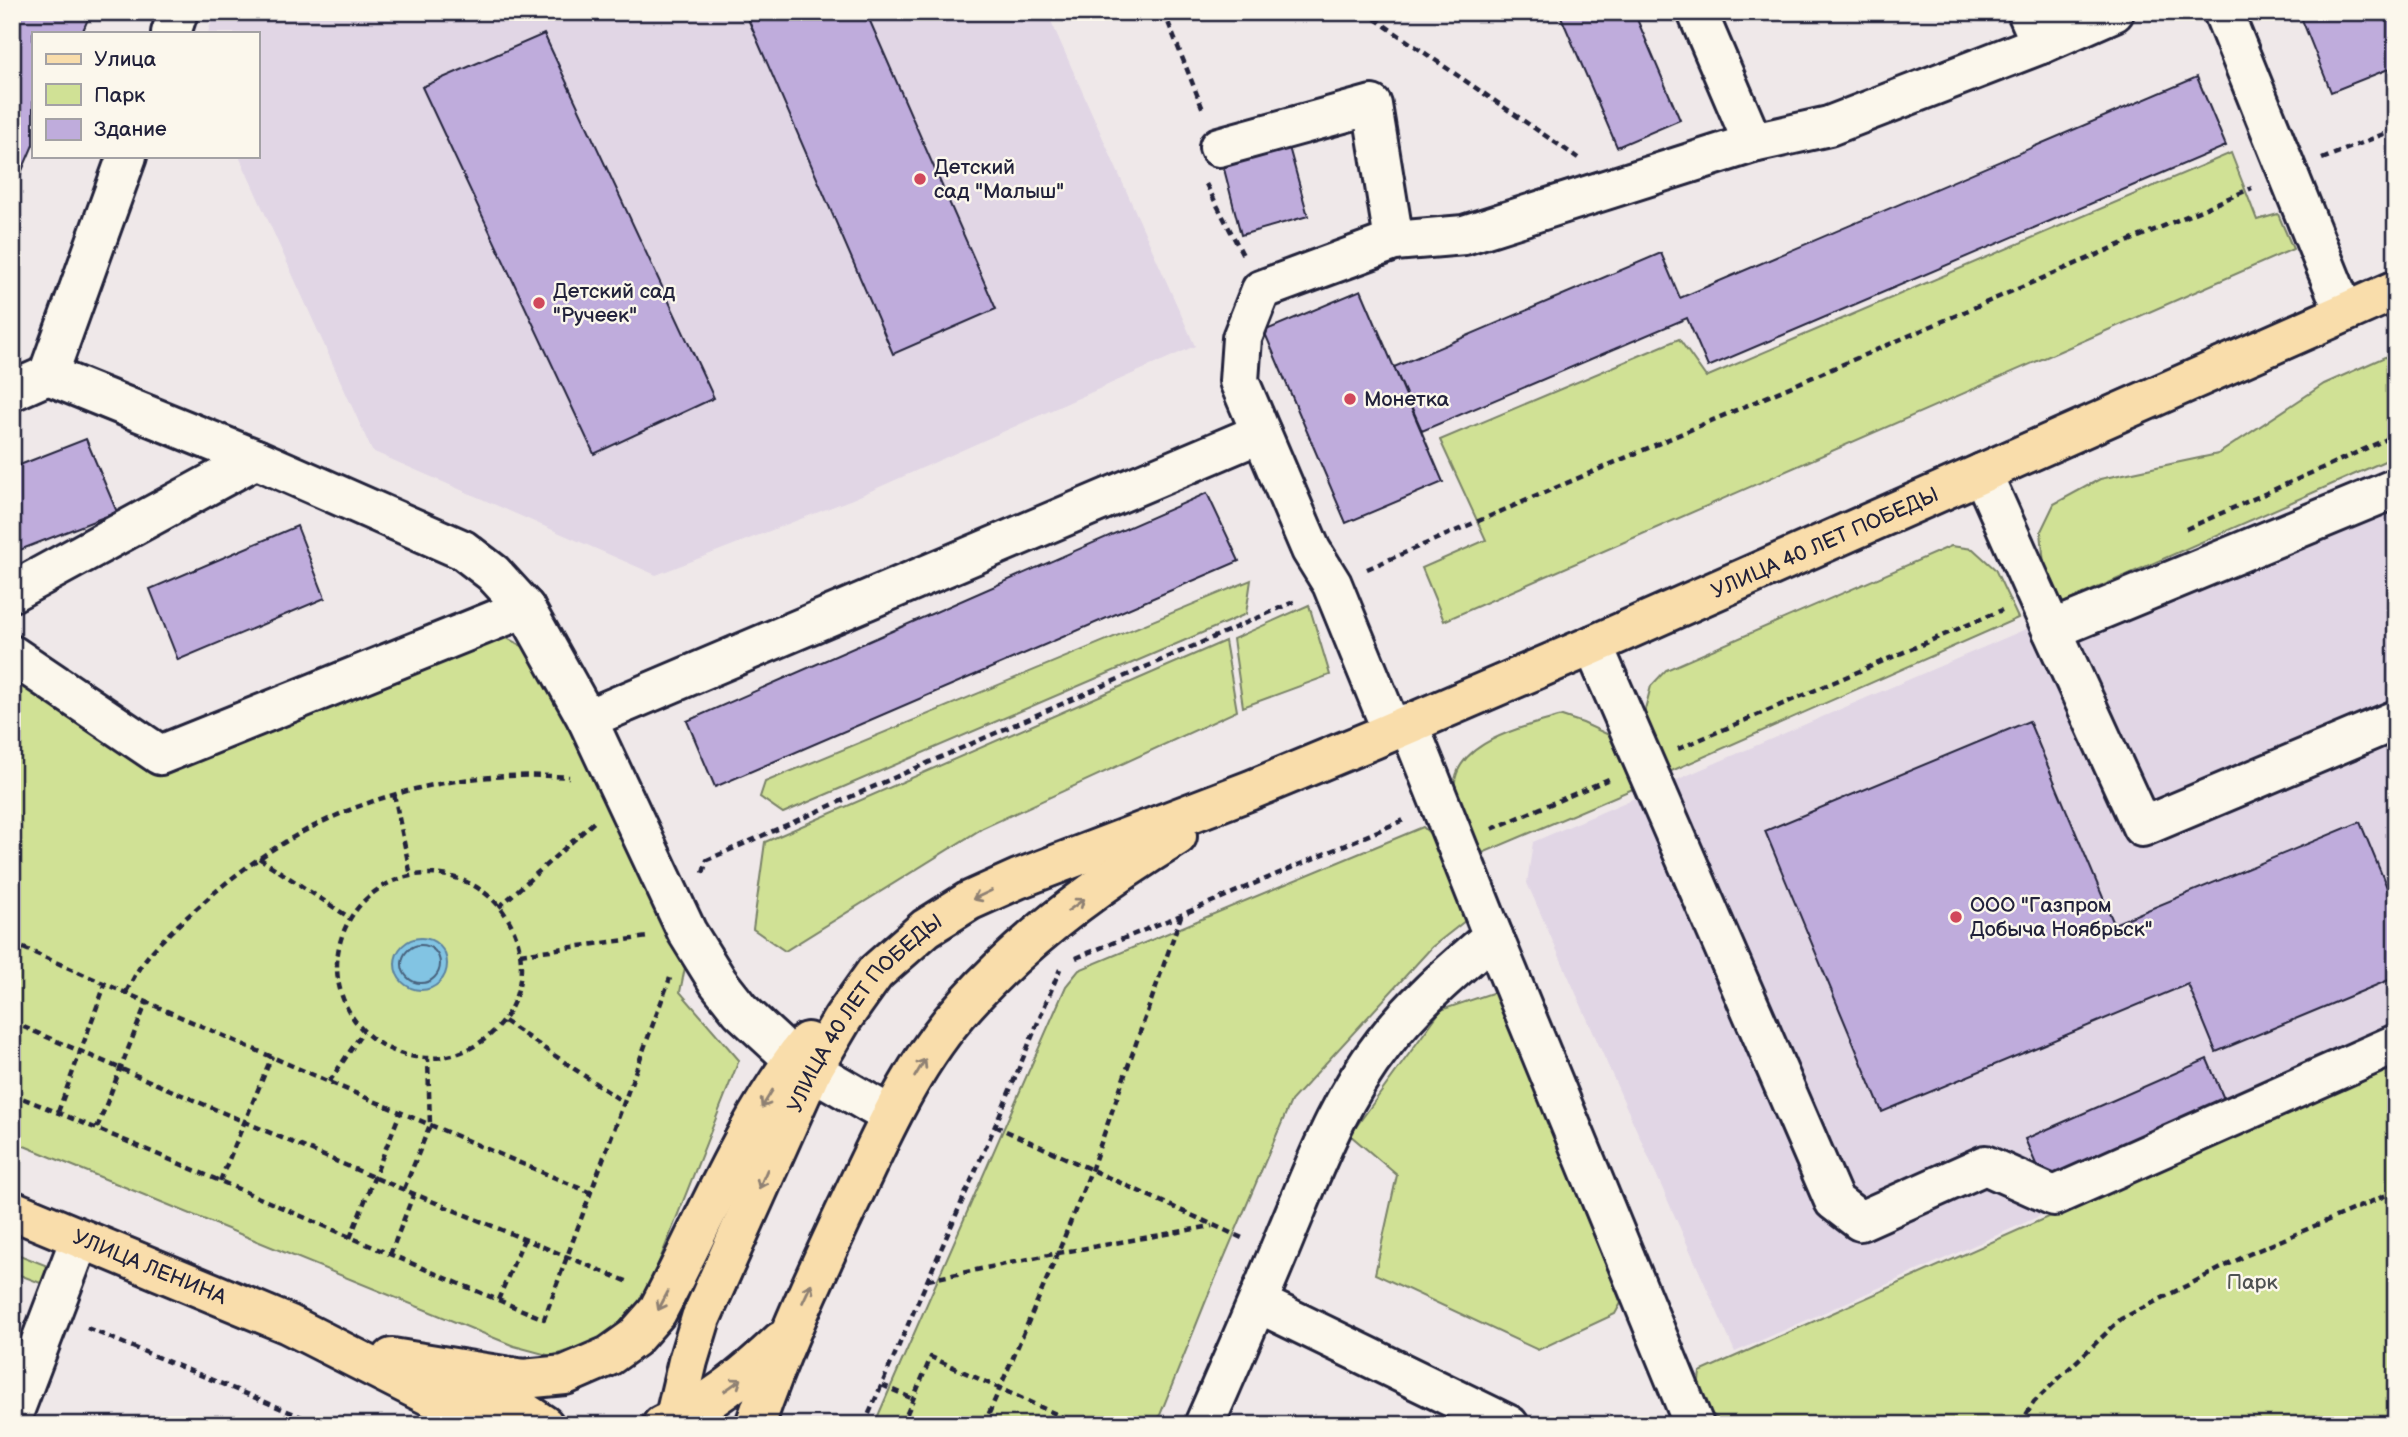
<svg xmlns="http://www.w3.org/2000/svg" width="2408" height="1437" viewBox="0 0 2408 1437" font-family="'Balsamiq Sans',sans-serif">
	<rect width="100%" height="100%" fill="#efe8e9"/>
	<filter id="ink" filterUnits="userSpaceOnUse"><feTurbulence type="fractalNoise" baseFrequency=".0143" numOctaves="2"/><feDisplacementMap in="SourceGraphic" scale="14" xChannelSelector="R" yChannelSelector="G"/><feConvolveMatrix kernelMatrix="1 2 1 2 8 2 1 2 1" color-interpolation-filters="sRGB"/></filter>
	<g filter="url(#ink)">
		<!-- built -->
		<g fill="#e1d6e5">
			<path d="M214 12H1047L1195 346 855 498 656 575 372 451 239 156H257V33H208Z"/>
			<path d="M2396 469V1057L1735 1352 1527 883 1533 842Z"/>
		</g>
		<!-- green -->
		<g fill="#d0e195" stroke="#798268" stroke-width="2">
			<path d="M2231 153 2257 220 2278 214 2293 249 1444 621 1422 568 1486 540 1440 440 1679 339 1706 377Z"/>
			<path d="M2396 352V456L2061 604 2044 565 2041 531 2054 504 2100 479 2218 454 2324 384Z"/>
			<path d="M1951 546 1973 549 1995 569 2018 618 1667 773 1642 721 1651 686 1666 670Z"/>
			<path d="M1251 580 1246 614 783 813 760 797 765 782Z"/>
			<path d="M1309 605 1330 675 1243 707 1233 639Z"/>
			<path d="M489 629 536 653 688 953 680 992 739 1060 642 1305 604 1339 551 1356 514 1346 12 1141V674L159 769Z"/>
			<path d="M1225 641 1237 711 983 828 785 951 753 929 765 842Z"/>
			<path d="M1562 716 1583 723 1609 735 1633 789 1478 855C1471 838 1460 819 1456 800 1442 744 1523 727 1562 716Z"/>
			<path d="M1423 827 1447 849 1475 913 1432 947 1291 1101 1207 1298 1156 1425H874L1066 986 1079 970Z"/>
			<path d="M1495 992 1621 1303 1615 1314 1538 1350 1375 1274 1397 1175 1350 1135 1441 1010Z"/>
			<path d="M2396 1062V1425H1725L1712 1414 1698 1390 1700 1372Z"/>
			<path d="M12 1252 50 1267 43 1284 12 1272Z"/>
		</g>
		<!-- water -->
		<circle fill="#82c4e3" stroke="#5c83a0" stroke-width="2" cx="421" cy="964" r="26"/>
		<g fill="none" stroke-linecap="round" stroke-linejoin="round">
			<!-- shore -->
			<circle stroke="#48637e" stroke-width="2" cx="421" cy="964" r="19"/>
		</g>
		<!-- building -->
		<g fill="#bfacdc" stroke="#22223b" stroke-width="2">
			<path d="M21 12H91L82 33H33V145L12 194V32Z"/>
			<path d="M745 12H866L996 309 893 354Z"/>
			<path d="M1559 12H1634L1680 120 1617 147Z"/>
			<path d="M2299 12H2396V66L2331 92Z"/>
			<path d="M544 34 714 398 594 454 422 87Z"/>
			<path d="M2197 77 2226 146 1708 367 1687 318 1422 431 1394 367 1661 253 1680 298Z"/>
			<path d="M1289 147 1308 216 1241 235 1223 165Z"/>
			<path d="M1361 290 1443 482 1346 523 1264 331Z"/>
			<path d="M86 439 117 512 12 553V468Z"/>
			<path d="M1207 493 1239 561 715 787 687 721Z"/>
			<path d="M297 526 325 598 178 660 150 589Z"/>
			<path d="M2029 721 2114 924 2360 822 2396 909V977L2216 1052 2188 984 1882 1112 1765 831Z"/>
			<path d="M2207 1059 2227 1106 2045 1185 2025 1139Z"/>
		</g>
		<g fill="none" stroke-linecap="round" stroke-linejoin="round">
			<!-- minor casing -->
			<g stroke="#22223b" stroke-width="44">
				<g id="minor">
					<path d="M1697 12 1753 143"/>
					<path d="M2027 12 2041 44"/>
					<path d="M2223 12 2344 312"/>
					<path d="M171 33 178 12"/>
					<path d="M1219 147 1372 105 1394 241"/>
					<path d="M127 156 48 375 256 459 463 550 493 573 525 608 587 719 687 932 718 982 740 1010 793 1059 891 1116"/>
					<path d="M12 391 48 375"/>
					<path d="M1982 473 2052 630 2396 488"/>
					<path d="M12 592 256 459"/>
					<path d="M2052 630 2142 827 2396 720"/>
					<path d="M1593 645 1834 1201 1860 1221 1985 1165 2054 1196 2396 1044"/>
					<path d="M12 655 160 755 525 608"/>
					<path d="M587 719 1261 433"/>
					<path d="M1392 731 1332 584 1311 550 1239 381 1242 338 1261 290 1394 241 1464 235 1753 143 1829 126 2041 44 2114 12"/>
					<path d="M1493 936 1694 1425"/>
					<path d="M1258 1303 1509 1425"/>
					<path d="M12 1417 80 1239"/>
					<path d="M1204 1425C1232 1361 1260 1298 1286 1234 1314 1168 1338 1101 1383 1044 1415 1002 1454 970 1493 936L1408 723"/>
				</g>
			</g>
			<!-- major casing -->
			<g stroke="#22223b" stroke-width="44">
				<g id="major">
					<path id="s1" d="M12 1210 288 1324 487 1425"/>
					<path d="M392 1358 523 1379 565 1375 609 1356 634 1338 657 1312C705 1222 743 1123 807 1042"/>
					<path d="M466 1384 514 1405 544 1425"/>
					<path d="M662 1425C710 1405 744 1376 781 1341"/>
					<path id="s2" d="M673 1425 688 1361 701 1318 811 1072 843 1018 875 973 926 928 969 901 1018 879 1251 790 1374 739 1593 645 2396 290"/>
					<path d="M755 1425C780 1351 813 1281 846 1210 880 1139 912 1063 966 1004 1026 937 1100 883 1177 836"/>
				</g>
			</g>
			<!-- path -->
			<g stroke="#22223b" stroke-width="4.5" stroke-dasharray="7 5" stroke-linecap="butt">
				<path d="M1164 12 1204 112"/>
				<path d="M1365 12 1578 158"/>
				<path d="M2322 159 2396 129"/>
				<path d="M1206 184 1244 257"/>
				<path d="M2186 529 2396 435"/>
				<path d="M1367 569 2252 188"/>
				<path d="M1678 749 2002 610"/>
				<path d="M394 794 411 876"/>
				<path d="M1492 829 1609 779"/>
				<path d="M259 858 350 918"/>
				<path d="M703 873 707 860 1298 600"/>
				<circle cx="429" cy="966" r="92"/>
				<path d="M499 907 594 822"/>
				<path d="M12 943 329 1082 591 1193"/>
				<path d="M520 954 648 937"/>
				<path d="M1076 958 1181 915 1406 819"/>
				<path d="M126 992C132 982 137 970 145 960 162 938 185 919 206 900 308 809 433 767 569 777"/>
				<path d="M504 1021 623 1102"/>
				<path d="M12 1022 373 1177 631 1283"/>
				<path d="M329 1082 363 1032"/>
				<path d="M12 1094C191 1166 366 1246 544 1319L670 978"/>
				<path d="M58 1112 105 985"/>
				<path d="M995 1126 1242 1238"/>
				<path d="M97 1128 147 1001"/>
				<path d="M220 1181 272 1056"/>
				<path d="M404 1189 430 1125 428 1059"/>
				<path d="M350 1238 400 1113"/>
				<path d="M390 1255 414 1193"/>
				<path d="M928 1280 1058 1253 1212 1226"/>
				<path d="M498 1300 525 1237"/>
				<path d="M87 1328 321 1425"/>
				<path d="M882 1385 913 1399"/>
				<path d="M864 1425 995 1126 1060 969"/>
				<path d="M902 1425 931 1357 1080 1425"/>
				<path d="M984 1425 1058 1253 1092 1168 1181 916"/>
				<path d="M2020 1425 2034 1402 2121 1319 2247 1255 2396 1191"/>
			</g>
			<!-- minor -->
			<use href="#minor" stroke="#fbf7ec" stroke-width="38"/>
			<!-- major -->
			<use href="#major" stroke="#f9ddab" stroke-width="38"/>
		</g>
		<!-- one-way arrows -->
		<defs><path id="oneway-shaft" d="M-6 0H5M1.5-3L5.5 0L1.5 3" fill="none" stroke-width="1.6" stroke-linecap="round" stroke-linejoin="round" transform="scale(1.75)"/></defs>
		<g stroke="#8e8073">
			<use href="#oneway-shaft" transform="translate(982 895) rotate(155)"/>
			<use href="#oneway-shaft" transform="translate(1076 905) rotate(-36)"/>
			<use href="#oneway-shaft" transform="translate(920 1068) rotate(-59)"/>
			<use href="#oneway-shaft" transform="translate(767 1099) rotate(122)"/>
			<use href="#oneway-shaft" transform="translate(763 1179) rotate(114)"/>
			<use href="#oneway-shaft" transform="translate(807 1293) rotate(-65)"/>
			<use href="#oneway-shaft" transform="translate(663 1301) rotate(118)"/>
			<use href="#oneway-shaft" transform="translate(733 1385) rotate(-35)"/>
		</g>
	</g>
	<!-- markers -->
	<g fill="#d1495b" stroke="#fbf7ec" stroke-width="2.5">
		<circle cx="920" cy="179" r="7"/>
		<circle cx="539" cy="303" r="7"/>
		<circle cx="1350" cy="399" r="7"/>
		<circle cx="1956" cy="917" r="7"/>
	</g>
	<g text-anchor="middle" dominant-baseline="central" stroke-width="5" stroke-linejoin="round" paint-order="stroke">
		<!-- poi labels -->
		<g font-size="21" fill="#22223b" stroke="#fbf7ec" text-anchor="start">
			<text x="934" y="167">Детский<tspan x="934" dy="24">сад "Малыш"</tspan></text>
			<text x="553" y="291">Детский сад<tspan x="553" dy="24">"Ручеек"</tspan></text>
			<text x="1364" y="399">Монетка</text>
			<text x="1970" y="905">ООО "Газпром<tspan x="1970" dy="24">Добыча Ноябрьск"</tspan></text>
		</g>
		<!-- street labels -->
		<g font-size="21" fill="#22223b" stroke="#fbf7ec">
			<text stroke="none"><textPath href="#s2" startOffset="1545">УЛИЦА 40 ЛЕТ ПОБЕДЫ</textPath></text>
			<text stroke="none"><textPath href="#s2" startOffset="460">УЛИЦА 40 ЛЕТ ПОБЕДЫ</textPath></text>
			<text stroke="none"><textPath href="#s1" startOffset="149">УЛИЦА ЛЕНИНА</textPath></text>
		</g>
		<!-- park labels -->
		<g font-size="21" fill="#4e5252" stroke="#fbf7ec">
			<text x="2252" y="1282">Парк</text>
		</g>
	</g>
	<!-- margin -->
	<rect width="2408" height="1437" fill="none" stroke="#fbf7ec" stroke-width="42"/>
	<rect x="21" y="21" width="2366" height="1395" fill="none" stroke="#22223b" stroke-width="2.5" filter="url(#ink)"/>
	<!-- legend -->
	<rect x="32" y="32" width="228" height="126" fill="#fbf7ec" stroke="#a4a2a5" stroke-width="2"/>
	<rect x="46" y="54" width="35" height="10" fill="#f9ddab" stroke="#a4a2a5" stroke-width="2"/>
	<text x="94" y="66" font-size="21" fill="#22223b">Улица</text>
	<rect x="46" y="84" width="35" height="21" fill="#d0e195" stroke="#a4a2a5" stroke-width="2"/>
	<text x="94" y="102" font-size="21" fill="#22223b">Парк</text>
	<rect x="46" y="119" width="35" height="21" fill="#bfacdc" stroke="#a4a2a5" stroke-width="2"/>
	<text x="94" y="136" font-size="21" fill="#22223b">Здание</text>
</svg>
